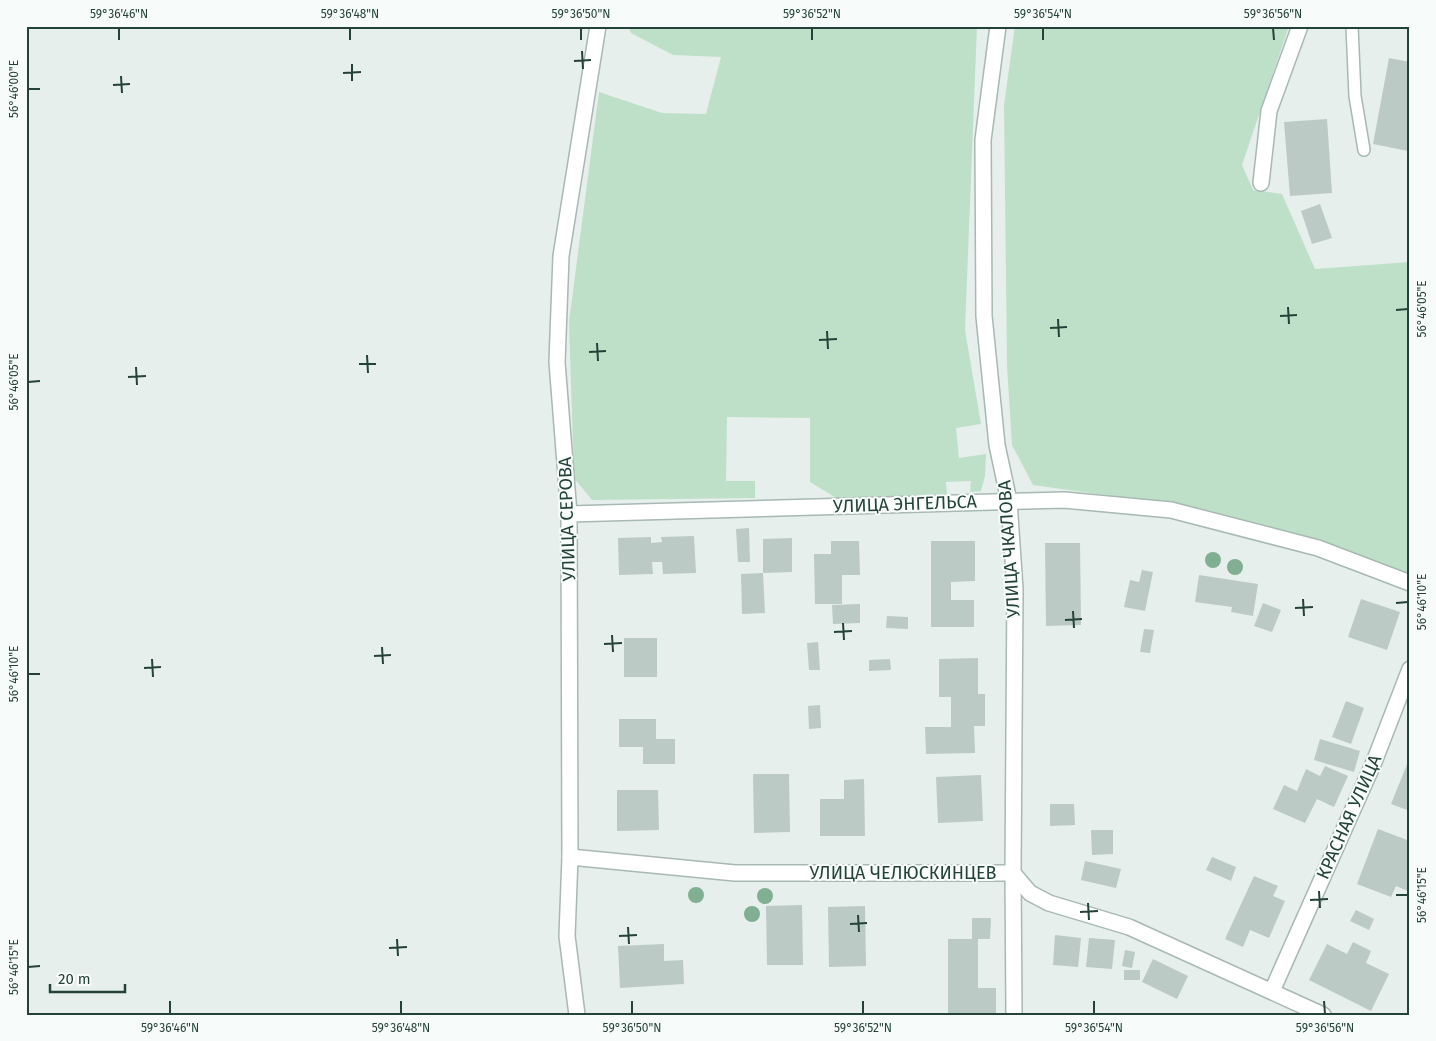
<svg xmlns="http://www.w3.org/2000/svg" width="1436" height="1041" viewBox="0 0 1436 1041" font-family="'Fira Sans',sans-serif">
	<rect width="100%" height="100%" fill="#e6efeb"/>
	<!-- green -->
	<g fill="#bfe0c8">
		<path d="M628 26H977L965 330 981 424 956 428 959 458 986 454 985 476 981 491 970 492 971 481 946 482 947 495 838 499 810 482V418L727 417 726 481H755V498L592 500 574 478 569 322 599 92 662 113 706 114 721 57 673 55 631 33Z"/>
		<path d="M1015 26H1289L1242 165 1253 190 1282 194 1315 269 1410 262V573L1191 507 1033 485 1012 445 1007 366 1004 105Z"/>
	</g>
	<!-- building -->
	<g fill="#bbcac4">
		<path d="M1389 58 1410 62V96L1407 112 1410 113 1408 151 1373 144Z"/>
		<path d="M1327 119 1332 193 1290 196 1284 122Z"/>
		<path d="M1320 204 1332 238 1312 244 1301 211Z"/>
		<path d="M749 528 750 562H738L736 529Z"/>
		<path d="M694 536 696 573 663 574 662 562H652L653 574 619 575 618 538 651 537V543L662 542 661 537Z"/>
		<path d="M792 538V572L763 573 765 613 742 614 741 574 763 573V539Z"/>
		<path d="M831 541H859L860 575H842V604H815L814 554H831Z"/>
		<path d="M931 541H975V581L951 582V600H974V627H931Z"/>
		<path d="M1045 543H1080L1081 625 1046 626Z"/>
		<path d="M1142 570 1153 572 1145 611 1124 607 1130 580 1139 582Z"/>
		<path d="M1199 575 1258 584 1253 616 1231 612 1232 607 1195 602Z"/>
		<path d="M1361 599 1400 612 1387 650 1348 637Z"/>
		<path d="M1263 603 1281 610 1272 632 1254 626Z"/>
		<path d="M860 604V623L833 624 832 605Z"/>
		<path d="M887 616 908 617V629L886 628Z"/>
		<path d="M1144 629 1154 630 1150 653 1140 652Z"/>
		<rect x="624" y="638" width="33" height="39"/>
		<path d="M818 642 820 670H809L807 643Z"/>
		<path d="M978 658V694H985V726H974L975 753 926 754 925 727H951V697H939V659Z"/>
		<path d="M890 659 891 670 869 671V660Z"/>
		<path d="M1346 701 1364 708 1351 744 1332 737Z"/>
		<path d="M820 705 821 728 809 729 808 706Z"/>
		<path d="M619 719H656V739H675V764H643V747H619Z"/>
		<path d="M1320 739 1360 751 1354 772 1314 760Z"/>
		<path d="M1410 757V811L1391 804Z"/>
		<path d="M1325 766 1348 776 1334 807 1317 799 1305 823 1273 809 1284 785 1297 791 1306 769 1320 776Z"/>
		<path d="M753 774H789L790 832 754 833Z"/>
		<path d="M981 775 983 821 938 823 936 777Z"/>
		<path d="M864 779 865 836H820V799H844V780Z"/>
		<path d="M617 790H658L659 830 617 831Z"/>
		<path d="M1050 804H1074L1075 825 1050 826Z"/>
		<path d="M1378 829 1410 841V892L1396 886 1391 897 1357 884Z"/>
		<path d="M1091 830H1113V854L1092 855Z"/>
		<path d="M1212 857 1236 867 1231 881 1206 870Z"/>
		<path d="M1085 861 1121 869 1116 888 1081 880Z"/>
		<path d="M1254 876 1278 886 1273 896 1285 901 1269 938 1250 930 1243 947 1225 939Z"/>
		<path d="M802 905 803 965H767L766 906Z"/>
		<path d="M865 906 866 966 829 967 828 907Z"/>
		<path d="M1356 910 1374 919 1369 930 1350 921Z"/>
		<path d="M972 918H991L990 939H978V988H996V1015H948V939H972Z"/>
		<path d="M1055 935 1081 938 1078 967 1053 965Z"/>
		<path d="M1089 938 1115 940 1112 969 1086 967Z"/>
		<path d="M1353 942 1371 951 1366 963 1389 974 1371 1011 1309 980 1327 944 1347 954Z"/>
		<path d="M664 944V961L683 960 684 984 620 988 618 946Z"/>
		<path d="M1125 950 1135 952 1132 968 1122 966Z"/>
		<path d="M1153 959 1188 976 1177 999 1142 982Z"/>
		<rect x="1124" y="970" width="16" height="10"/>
	</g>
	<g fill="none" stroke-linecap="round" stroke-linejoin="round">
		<!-- lane casing -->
		<g stroke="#a8b8b2" stroke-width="14">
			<path id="lane" d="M1352 26 1355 96 1364 150"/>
		</g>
		<!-- street casing -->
		<g stroke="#a8b8b2" stroke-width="18">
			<g id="street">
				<path d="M998 26 983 140 984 316 997 445 1009 501 1015 589 1013 873 1014 1015"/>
				<path d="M1261 183 1269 111 1300 26"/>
				<path d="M569 514 1064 500 1171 510 1318 548 1410 583"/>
				<path d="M570 857 735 873H1013L1030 893 1049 903 1129 927 1323 1015"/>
				<path d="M1272 991 1374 762 1410 669"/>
				<path d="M577 1015 567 936 570 857 569 514 557 362 561 256 598 26"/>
			</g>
		</g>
		<!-- lane -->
		<use href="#lane" stroke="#fff" stroke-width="11"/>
		<!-- street -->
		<use href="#street" stroke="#fff" stroke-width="15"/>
	</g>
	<!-- trees -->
	<g fill="#80af93">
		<circle cx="1213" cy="560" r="8"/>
		<circle cx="1235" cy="567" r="8"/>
		<circle cx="696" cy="895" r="8"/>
		<circle cx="765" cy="896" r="8"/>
		<circle cx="752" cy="914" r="8"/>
	</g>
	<!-- ticks -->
	<path fill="none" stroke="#24423a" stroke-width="2" d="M119 28V40M350 28V40M581 28V40M812 28V40M1043 28V40M1273 28 1274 40M582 51 583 69M574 61 591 60M352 64V81M343 73 361 72M121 76 122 93M113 85 130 84M28 89H40M1288 307 1289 324M1396 310 1408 309M1280 316 1297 315M1058 319 1059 337M1050 328 1067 327M827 331 828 349M819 340 837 339M597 343 598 361M589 352 606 351M367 355 368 373M359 364H376M136 367 137 385M128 377 146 376M28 382 40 381M1303 599 1304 616M1396 603 1408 602M1295 608 1313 607M1073 611 1074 628M1065 620 1082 619M843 623 844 640M834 632 852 631M612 635 613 652M604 644 622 643M382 647 383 664M374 656 391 655M152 659 153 677M144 668 161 667M28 674H40M1319 891 1320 908M1396 895H1408M1310 900 1328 899M1088 903 1089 920M1080 912 1098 911M858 915 859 932M850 924 867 923M628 927 629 944M619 936 637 935M397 939 398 956M389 948 407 947M28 967 40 966M170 1001V1014M401 1001V1014M632 1001V1014M863 1001V1014M1094 1001V1014M1324 1001 1325 1014"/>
	<g text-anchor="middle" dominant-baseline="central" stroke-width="4" stroke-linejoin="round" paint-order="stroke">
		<!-- street labels -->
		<g font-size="18" fill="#24423a" stroke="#f7fbf9">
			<text transform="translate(905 504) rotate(-2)">УЛИЦА ЭНГЕЛЬСА</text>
			<text transform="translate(567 519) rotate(-92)">УЛИЦА СЕРОВА</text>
			<text transform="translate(1009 549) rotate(-94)">УЛИЦА ЧКАЛОВА</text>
			<text transform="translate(1349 817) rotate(-66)">КРАСНАЯ УЛИЦА</text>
			<text x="903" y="873">УЛИЦА ЧЕЛЮСКИНЦЕВ</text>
		</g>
	</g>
	<!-- border -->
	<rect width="1436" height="1041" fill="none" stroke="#f7fbf9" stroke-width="55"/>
	<!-- scale -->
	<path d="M50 984v8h75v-8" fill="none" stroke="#24423a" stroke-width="2.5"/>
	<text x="58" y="984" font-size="15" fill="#24423a" stroke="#f7fbf9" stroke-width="4" paint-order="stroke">20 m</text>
	<rect x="28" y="28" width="1380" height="986" fill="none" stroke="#24423a" stroke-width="2"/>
	<g font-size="12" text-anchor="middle" fill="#24423a">
		<text x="119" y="18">59°36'46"N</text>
		<text x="350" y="18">59°36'48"N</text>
		<text x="581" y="18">59°36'50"N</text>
		<text x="812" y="18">59°36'52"N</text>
		<text x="1043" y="18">59°36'54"N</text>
		<text x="1273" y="18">59°36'56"N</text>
		<text transform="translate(14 89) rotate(-90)" y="4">56°46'00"E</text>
		<text transform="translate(1422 309) rotate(-90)" y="4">56°46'05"E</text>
		<text transform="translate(14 382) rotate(-90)" y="4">56°46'05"E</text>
		<text transform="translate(1422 602) rotate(-90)" y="4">56°46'10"E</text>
		<text transform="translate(14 674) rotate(-90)" y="4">56°46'10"E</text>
		<text transform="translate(1422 895) rotate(-90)" y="4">56°46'15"E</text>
		<text transform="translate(14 967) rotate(-90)" y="4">56°46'15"E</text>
		<text x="170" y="1032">59°36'46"N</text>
		<text x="401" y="1032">59°36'48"N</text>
		<text x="632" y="1032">59°36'50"N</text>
		<text x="863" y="1032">59°36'52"N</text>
		<text x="1094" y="1032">59°36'54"N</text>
		<text x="1325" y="1032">59°36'56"N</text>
	</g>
</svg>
